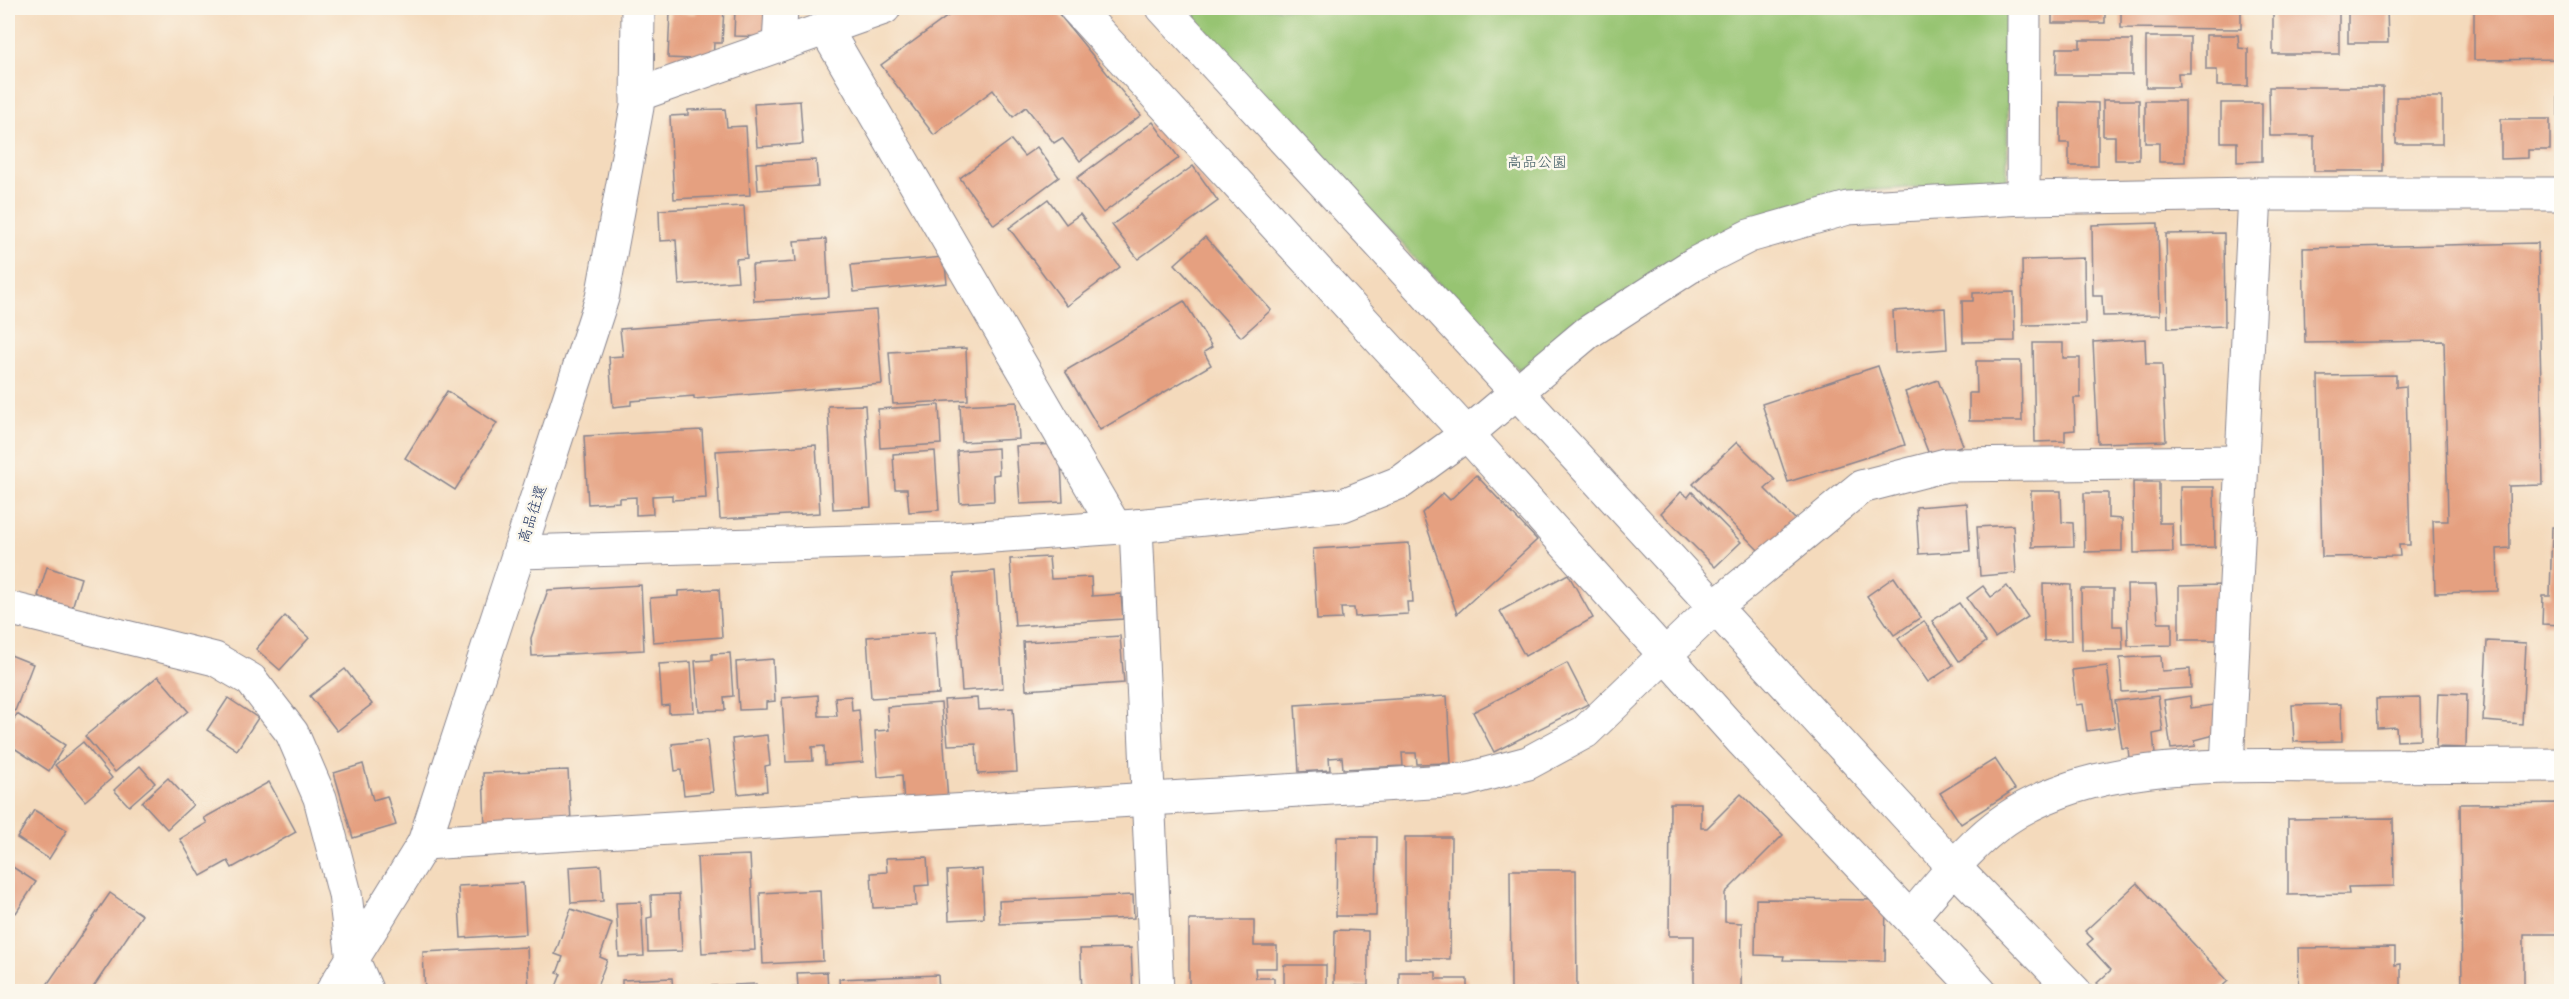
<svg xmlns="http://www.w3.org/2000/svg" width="2569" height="999" viewBox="0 0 2569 999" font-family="'Shantell Sans','Klee One',sans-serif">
	<rect width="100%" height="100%" fill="#fbf7ec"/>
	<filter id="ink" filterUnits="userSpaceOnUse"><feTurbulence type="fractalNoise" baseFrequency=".0167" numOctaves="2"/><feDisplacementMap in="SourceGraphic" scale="12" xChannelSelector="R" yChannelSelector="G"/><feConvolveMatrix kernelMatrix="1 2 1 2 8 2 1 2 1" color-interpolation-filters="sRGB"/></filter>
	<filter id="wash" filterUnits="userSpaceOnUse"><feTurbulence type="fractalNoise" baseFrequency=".008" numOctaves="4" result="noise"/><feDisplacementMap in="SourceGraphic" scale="24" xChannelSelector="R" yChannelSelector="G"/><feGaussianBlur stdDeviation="1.35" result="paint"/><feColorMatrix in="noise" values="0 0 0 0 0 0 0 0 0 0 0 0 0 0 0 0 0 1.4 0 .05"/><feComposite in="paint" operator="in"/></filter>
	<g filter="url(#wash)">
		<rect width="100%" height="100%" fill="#f4dabc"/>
		<!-- green -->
		<path fill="#97c472" stroke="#597a68" stroke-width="1.5" d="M1183 8H2009L2007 182 1842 192 1744 221 1519 370Z"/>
		<g id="blocks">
			<!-- building -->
			<g fill="#e5a080">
				<path d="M696 8H724L722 43H714L713 60 668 58 670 12 696 14Z"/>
				<path d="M735 8H762V11H776L775 37 734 36Z"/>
				<path d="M959 8 965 13 973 8H985L988 12 994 8H1054L1141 115 1080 161 1062 138 1054 143 1026 107 1013 117 993 90 934 135 881 65Z"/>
				<rect x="2052" y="8" width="53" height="15"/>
				<path d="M2121 8H2241V29L2121 28Z"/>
				<rect x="2273" y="8" width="66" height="46"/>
				<path d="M2348 8H2387L2388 43H2348Z"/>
				<path d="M2474 8H2562V59L2474 60Z"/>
				<path d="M2206 35H2238L2239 48 2248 49V86H2217V70H2206Z"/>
				<path d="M2146 37H2190V73H2178L2179 87H2146Z"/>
				<path d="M2080 40H2132V75H2056L2057 48H2080Z"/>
				<path d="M2269 87H2383V171H2314V136H2270Z"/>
				<rect x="2558" y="88" width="4" height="59"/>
				<rect x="2396" y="97" width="46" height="47"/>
				<path d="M2103 100H2139V160H2115V136H2103Z"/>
				<path d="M800 101 803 144 757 147 754 104Z"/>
				<path d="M2145 101H2185V162H2159V143H2145Z"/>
				<path d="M2060 102 2098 103V166H2069V143H2060Z"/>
				<path d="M2221 103H2262V161L2237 162V142H2221Z"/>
				<path d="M725 109 727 127 746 126 750 195 674 199 670 116 688 115V110Z"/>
				<path d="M2501 119H2550V150H2528V158L2501 159Z"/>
				<path d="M1153 122 1179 158 1103 213 1077 178Z"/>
				<path d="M1011 140 1024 156 1037 147 1059 177 994 225 960 178Z"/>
				<path d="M816 160 818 186 758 190 756 163Z"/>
				<path d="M1193 166 1218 201 1138 259 1112 225Z"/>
				<path d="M1048 199 1066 224 1080 214 1120 267 1067 306 1009 228Z"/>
				<path d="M744 206 747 258 736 259 738 281 679 285 676 240 660 241 659 210Z"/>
				<path d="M2158 223 2160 315 2103 316 2102 296H2093L2092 225Z"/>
				<path d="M2224 233 2225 326 2168 328 2166 234Z"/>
				<path d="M1205 237 1271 310 1241 337 1175 264Z"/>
				<path d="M826 239 829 297 754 301 752 265 796 262 794 241Z"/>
				<path d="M2538 243 2543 485 2509 486 2510 548 2497 549 2498 591 2435 593 2433 521H2448L2444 341 2305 343 2303 248Z"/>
				<path d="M944 257 947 283 854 292 851 265Z"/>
				<path d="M2084 258 2085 324 2023 325 2022 260Z"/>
				<path d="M2014 292 2015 341 1963 342 1962 301H1973V293Z"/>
				<path d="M1184 301 1212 347 1204 352 1211 365 1100 430 1065 371Z"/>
				<path d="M1945 308 1947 349 1895 353 1893 311Z"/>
				<path d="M876 310 882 384 694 399V396L631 401V405L613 407 609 357 623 356 620 329Z"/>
				<path d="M2145 339 2146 364H2162L2166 441 2098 443 2093 342Z"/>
				<path d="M2033 343H2063V358H2080V398H2074L2075 430 2065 431V441L2035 442Z"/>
				<path d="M966 348 968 400 893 404 889 352Z"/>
				<path d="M1976 361H2021L2022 421H1969V393H1977Z"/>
				<path d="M1878 366 1905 445 1788 482 1762 404Z"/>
				<path d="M2396 375V387L2406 386 2410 545H2399L2400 556 2322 557 2318 376Z"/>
				<path d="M1938 380 1963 445 1930 457 1905 392Z"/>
				<path d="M447 391 497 423 455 490 405 458Z"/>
				<path d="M1017 402 1019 439 962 442 960 405Z"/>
				<path d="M865 405 871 507 833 509 828 406Z"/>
				<path d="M939 405 941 444 880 448 878 409Z"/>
				<path d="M702 430 706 498 672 500V495L652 496 653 514 636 515V497L619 498V502L588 504 584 436Z"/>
				<path d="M1737 442 1775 480 1765 489 1797 521 1763 555 1693 484Z"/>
				<path d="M1060 444 1063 502 1020 504 1016 446Z"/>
				<path d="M816 445 820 513 720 519 716 451Z"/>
				<path d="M998 448 999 474 993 475 994 501 960 503 957 451Z"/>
				<path d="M935 451 939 510 909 512 907 489H895L893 454Z"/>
				<path d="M1476 475 1537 540 1457 614 1422 513 1443 493 1450 500Z"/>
				<path d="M2133 482H2159V523H2172L2173 552 2134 553Z"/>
				<path d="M2180 487H2214L2215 547 2181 548Z"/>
				<path d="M2031 491H2061L2062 522 2073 523 2074 546 2032 547Z"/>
				<path d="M1681 492 1688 497 1692 492 1741 542 1715 567 1661 513Z"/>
				<path d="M2084 493H2108V518L2122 519V551L2085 552Z"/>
				<path d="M1967 503 1970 551 1919 554 1916 507Z"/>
				<path d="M2013 525 2016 573 1980 576 1977 527Z"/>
				<path d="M2552 527H2562V625L2542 624 2543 596H2550Z"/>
				<path d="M1409 543 1413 602H1407L1408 614 1355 617 1354 608H1341L1342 619 1317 620 1313 549Z"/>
				<path d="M1049 557 1051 579 1091 577 1092 596 1121 594 1123 619 1015 626 1010 559Z"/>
				<path d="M47 567 81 578 72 608 38 596Z"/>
				<path d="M995 571 1003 688 962 691 954 574Z"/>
				<path d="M1568 574 1593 618 1525 656 1500 611Z"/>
				<path d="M1894 577 1921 617 1894 635 1867 596Z"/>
				<path d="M2043 584 2071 585 2072 640 2044 641Z"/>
				<path d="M641 585 644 650 532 656 531 638 548 590Z"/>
				<path d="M2127 585H2156L2158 623H2172V645L2128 646Z"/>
				<path d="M2222 585V640H2179V586Z"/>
				<path d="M1983 586 1991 597 2007 586 2028 617 1995 638 1967 598Z"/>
				<path d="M719 589 722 637 653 642 650 598 678 596V591Z"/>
				<path d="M2081 589H2113V626H2122L2123 650H2082Z"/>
				<path d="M1959 603 1986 642 1959 661 1932 621Z"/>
				<path d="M285 616 309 638 280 670 256 649Z"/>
				<path d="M1924 621 1953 665 1928 682 1898 639Z"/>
				<path d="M935 632 939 694 871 698 867 637Z"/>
				<path d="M2560 633H2562V692H2557Z"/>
				<path d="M1120 636 1124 683 1026 690 1023 642Z"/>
				<path d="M2487 641 2526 643 2522 724 2483 721Z"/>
				<path d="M730 653 733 696 724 697 725 710 699 711 695 661 712 660V654Z"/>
				<path d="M8 654 33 664 15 711 8 708Z"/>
				<path d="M2161 656 2162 671 2190 669 2191 688 2122 692 2120 658Z"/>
				<path d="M773 659 775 701 766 702V709L739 710 736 662Z"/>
				<path d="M691 662 694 712 669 713V705L662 706 659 664Z"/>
				<path d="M1567 663 1588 704 1494 752 1473 712Z"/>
				<path d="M2107 666 2115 727 2087 731 2083 704 2076 705 2072 670Z"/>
				<path d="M345 669 372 704 337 731 310 696Z"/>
				<path d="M158 676 188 711 115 772 85 736Z"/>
				<path d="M2438 693 2467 694 2466 748 2436 747Z"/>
				<path d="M818 695 819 716H837L835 697 851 696 852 711 859 710 863 762 825 765 824 746 812 747 813 761 786 762 782 698Z"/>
				<path d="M1447 696 1451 763 1417 764 1416 753H1402L1403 766 1343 769 1342 757 1329 758 1330 770 1299 772 1295 705Z"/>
				<path d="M2158 696 2163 732 2153 734 2155 754 2129 758 2128 748H2122L2115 701Z"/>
				<path d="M2190 696 2191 708 2214 705 2218 734 2195 740 2196 746 2171 749 2164 700Z"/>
				<path d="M228 698 258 718 237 750 207 730Z"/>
				<path d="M977 698 978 710 1013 708 1017 772 978 774 976 744 948 745 944 700Z"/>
				<path d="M2420 698 2421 740 2397 741 2396 727 2377 728 2376 699Z"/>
				<path d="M941 703 948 802 904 804 902 775 878 777 875 731 889 730 887 707Z"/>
				<path d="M2341 704 2342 741 2294 742 2292 705Z"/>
				<path d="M17 714 65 745 49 771 8 744V729Z"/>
				<path d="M767 735 770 765 765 766 767 791 738 794 732 739Z"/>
				<path d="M707 740 713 792 684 795 681 770 675 771 672 744Z"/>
				<path d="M83 742 112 778 85 801 55 765Z"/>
				<path d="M1995 759 2015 789 1961 824 1940 793Z"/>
				<path d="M363 764 373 800 387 796 396 825 353 838 334 773Z"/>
				<path d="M140 766 155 783 129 806 114 790Z"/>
				<path d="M568 770 571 821 485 826 483 773Z"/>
				<path d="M168 778 193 805 167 829 142 802Z"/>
				<path d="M269 782 296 832 232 868 228 861 201 876 180 839 207 823 204 818Z"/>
				<path d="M1741 794 1783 835 1725 893V922L1742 923 1741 992H1694V936H1669L1670 803H1701V828H1707Z"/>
				<path d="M2562 803V934H2524V992H2462L2460 804Z"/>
				<path d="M34 810 67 830 49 859 17 838Z"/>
				<path d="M2393 818 2394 886 2348 887 2349 894 2288 895V819Z"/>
				<path d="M1337 837H1377L1376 916H1336Z"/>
				<path d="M1405 837H1451L1450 959 1405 958Z"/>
				<path d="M750 855 755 950 702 953 697 857Z"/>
				<path d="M927 857 929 885 915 886 916 906 873 908 871 873 887 872 886 858Z"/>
				<path d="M8 864 36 882 16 913 8 907Z"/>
				<path d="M601 865 603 901 571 903 569 867Z"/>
				<path d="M982 869 984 918 949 920 947 871Z"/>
				<path d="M1510 870H1576L1577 992H1511Z"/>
				<path d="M523 883 526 934 461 938 458 886Z"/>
				<path d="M2137 883 2228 981 2216 992H2105L2097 983 2111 970 2087 944 2093 939 2085 931Z"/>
				<path d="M820 890 823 961 763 964 760 893Z"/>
				<path d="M110 893 142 915 90 992H42Z"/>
				<path d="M679 894 682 951 648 952 647 918 652 917 651 895Z"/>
				<path d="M1133 895 1134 918 1000 924 999 901Z"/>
				<path d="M1756 899 1886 900 1885 961 1783 960 1784 956 1755 955Z"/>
				<path d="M641 902 644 956 619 957 616 903Z"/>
				<path d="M571 909 612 923 600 957 607 960 595 992H554L561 974 557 973 563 957 555 954Z"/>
				<path d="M1189 920H1254V946H1277V968H1255L1256 978H1274V992H1189Z"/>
				<path d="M1335 930 1368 931V986L1334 985Z"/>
				<path d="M527 947 529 992H425L423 952Z"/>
				<path d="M2395 947V965L2401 964V992H2299L2298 948Z"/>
				<path d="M1131 948 1133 992H1082L1080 949Z"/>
				<rect x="1284" y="965" width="42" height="27"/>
				<path d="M827 972 828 992H778V988L798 987 797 973Z"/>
				<path d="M1399 972H1436V979H1467V992H1399Z"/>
				<path d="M938 975 939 992H840L839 979Z"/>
				<path d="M672 978 673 992H622V980Z"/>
				<path d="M756 984V992H711V986Z"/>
				<path d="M121 987 133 991V992H120Z"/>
			</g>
		</g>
	</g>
	<g filter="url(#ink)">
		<use href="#blocks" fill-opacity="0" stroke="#88848d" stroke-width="1.5"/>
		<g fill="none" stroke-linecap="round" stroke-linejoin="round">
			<!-- street casing -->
			<g stroke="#88848d" stroke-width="35">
				<g id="street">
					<path d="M1076 8 1467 434 1743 742 1980 992"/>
					<path d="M1163 8 1954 867 2075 992"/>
					<path d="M825 28 1115 527"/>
					<path d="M779 45 781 8"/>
					<path d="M637 95 884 8"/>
					<path d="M2023 198 2024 8"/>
					<path d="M1136 526 1157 992"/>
					<path d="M520 552 951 539 1136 526 1343 505 1401 482 1467 434 1587 333 1694 264 1749 236 1848 208 2023 198 2255 194H2562"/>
					<path d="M8 608 215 659 251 680 292 733 320 798 345 894 353 960 367 992"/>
					<path d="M2227 766 2255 194"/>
					<path d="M424 843 1464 780 1528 763 1585 732 1715 607 1861 487 1946 465 2242 462"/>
					<path d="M1911 917C1941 883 1969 844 2006 819 2097 757 2233 766 2338 766 2413 766 2487 765 2562 765"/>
				</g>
			</g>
			<!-- primary casing -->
			<g stroke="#88848d" stroke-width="35">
				<path id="primary" d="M332 992 424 843 602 298 637 107 638 8"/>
			</g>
			<!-- street -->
			<use href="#street" stroke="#fff" stroke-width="33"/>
			<!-- primary -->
			<use href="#primary" stroke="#fff" stroke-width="33"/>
		</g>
	</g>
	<g text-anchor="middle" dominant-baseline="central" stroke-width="5" stroke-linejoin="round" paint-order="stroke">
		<!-- park labels -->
		<g font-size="15" fill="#405c64" stroke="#fbf7ec">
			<text x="1537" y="162">高品公園</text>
		</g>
		<!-- street labels -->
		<g font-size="15" fill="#1b2f5e" stroke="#fbf7ec">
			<text transform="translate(532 514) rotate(-72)">高品往還</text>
		</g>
	</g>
	<!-- margin -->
	<rect width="2569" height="999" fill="none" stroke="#fbf7ec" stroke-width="30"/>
</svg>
